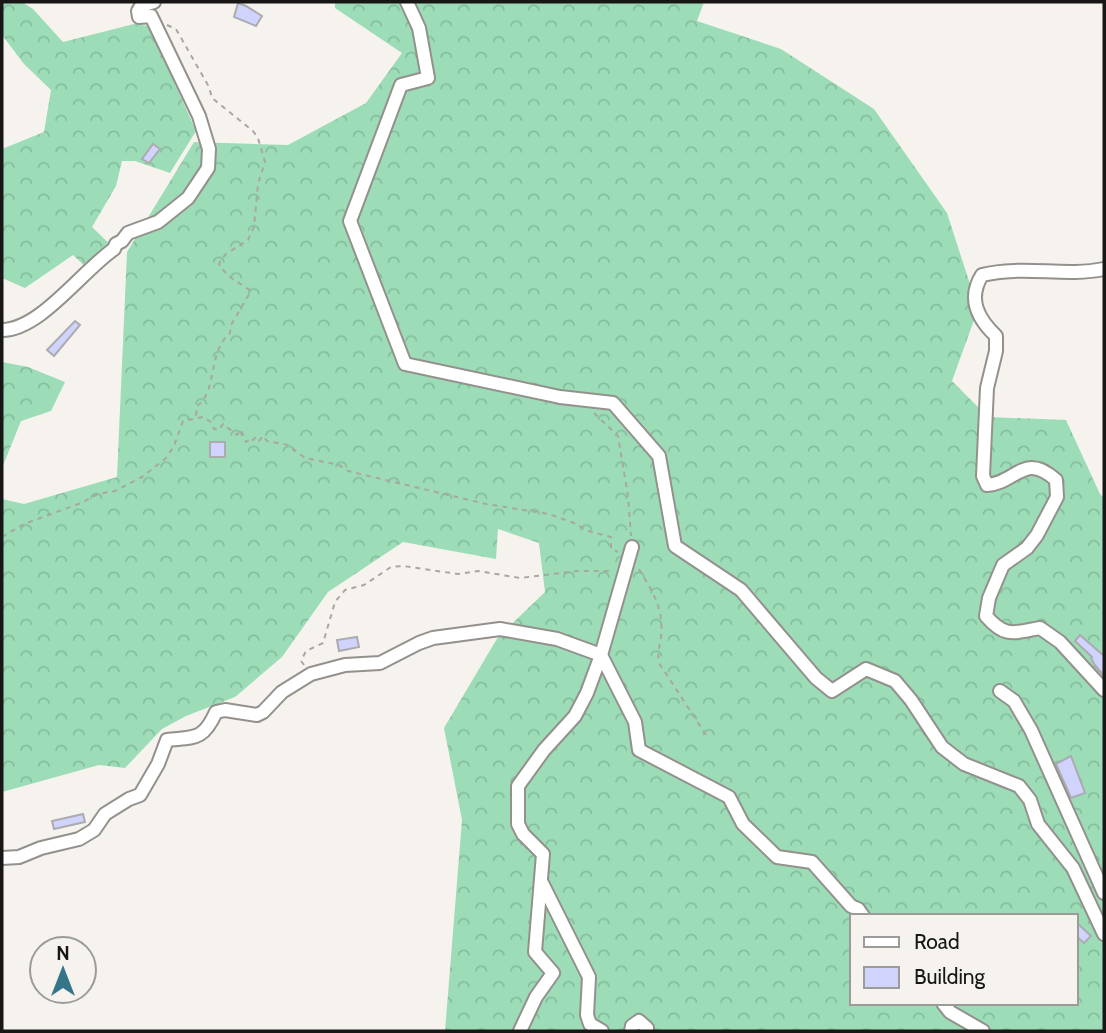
<svg xmlns="http://www.w3.org/2000/svg" width="1106" height="1033" viewBox="0 0 1106 1033" font-family="Cabin,sans-serif">
	<defs>
		<pattern id="forest-crowns" width="20" height="18" patternUnits="userSpaceOnUse" patternTransform="scale(1.75)"><rect width="20" height="18" fill="#9cddb7"/><path d="M2 6a3 3 0 1 1 6 0M12 15a3 3 0 1 1 6 0" fill="none" stroke="#86bd9d"/></pattern>
	</defs>
	<rect width="100%" height="100%" fill="#f6f3ee"/>
	<!-- forest -->
	<g fill="url(#forest-crowns)" fill-rule="evenodd">
		<path d="M2 2H22L33 9 63 42 134 24 149 26 196 131 170 173 135 161H122L116 186 92 227 119 253 93 274 73 255 25 288 2 278V149L44 132 51 90 24 64 2 35Z"/>
		<path d="M335 2H704L697 21 781 49 874 109 947 213 978 309 952 381 988 417 1066 420 1100 494 1104 498V1031H445L462 820 444 728 498 637 545 592 539 543 498 529 496 559 403 542 328 592 282 657 235 697 186 716 162 729 125 768 99 765 2 792V499L24 504 117 477 127 252 194 142 288 145 366 103 402 53 335 8ZM852 916H1076V1003H852Z"/>
		<path d="M2 362 28 367 65 382 51 411 21 421 2 468Z"/>
	</g>
	<!-- building -->
	<g fill="#d0d4fd" stroke="#ababb0" stroke-width="2">
		<path d="M238 3 246 6 262 16 256 26 234 17Z"/>
		<path d="M153 144 160 149 149 163 142 159Z"/>
		<path d="M75 321 80 325 54 356 47 350Z"/>
		<rect x="210" y="442" width="15" height="15"/>
		<path d="M1080 635 1104 656V676L1094 664 1091 658 1092 657 1075 641Z"/>
		<path d="M357 637 359 647 339 651 337 640Z"/>
		<path d="M1071 756 1085 793 1071 798 1056 764Z"/>
		<path d="M83 814 85 822 54 829 52 821Z"/>
		<path d="M1076 922 1091 936 1084 943 1076 936Z"/>
	</g>
	<g fill="none" stroke-linecap="round" stroke-linejoin="round">
		<!-- minor casing -->
		<g stroke="#94918d" stroke-width="16">
			<g id="minor">
				<path d="M407 2 419 28 428 78 401 85 350 221 405 364 560 397 613 403 659 456 675 546 741 590 816 678 832 691 866 669 895 681 911 700 942 747 964 764 1019 786 1030 800 1038 824 1073 868 1104 934"/>
				<path d="M1104 269C1064 277 1023 265 982 275 967 299 978 319 996 336V351L987 388 983 476 987 485C1017 483 1024 451 1056 480L1057 497 1037 535 1027 548 1003 565 989 598 986 616C1005 638 1013 633 1040 628L1060 642 1104 690"/>
				<path d="M2 330C40 330 82 271 114 249L116 244 122 241 128 233 158 222 188 198 208 168 209 149 199 116 151 16 139 17 138 11 141 6 154 2"/>
				<path d="M1000 691 1014 701 1031 730 1104 893"/>
				<path d="M2 858 19 857 41 848 79 839 94 830 105 814 129 799 140 795 158 764 167 740C194 737 203 741 216 712L225 710 257 715 263 712 282 692 311 674 345 665 380 663 419 643 433 638 500 629 557 639 601 655 635 722 639 750 729 797 743 824 777 857 812 862 851 906 858 909 863 916"/>
				<path d="M541 881 589 977 587 1015 590 1024 602 1031"/>
				<path d="M943 1003 950 1012 983 1031"/>
				<path d="M520 1031 536 997 553 973 535 952 543 854 523 834 518 824V786L544 750 575 716 587 693 601 655 632 547"/>
				<path d="M631 1031 632 1026 639 1021 647 1028V1031"/>
			</g>
		</g>
		<!-- path -->
		<g stroke="#a9a6a3" stroke-width="2" stroke-dasharray="5 5" stroke-linecap="butt">
			<path d="M167 25 176 29 209 87 212 98 253 131 258 138 265 162 258 184 254 227 248 240 226 254 220 261 219 266 230 277 251 291 231 325 230 333C207 353 218 391 197 406L196 416"/>
			<path d="M594 413 618 436 628 496 631 536"/>
			<path d="M2 537 24 524 81 503 98 494 115 491 142 477 166 458 174 446 183 421 203 417 211 422 214 429 219 430 223 424 237 435 241 430 246 442 252 438 253 440 256 437 259 441 263 436 267 441 288 445 305 458 339 465 348 471 486 504 549 514 574 523 588 531 611 537V549L618 552"/>
			<path d="M639 569C652 591 664 608 661 636 660 646 657 652 659 663L706 735"/>
			<path d="M304 665 301 661 306 651 323 643 335 602 345 590 364 585 391 567 403 566 458 574 478 571 520 578 577 571H612"/>
		</g>
		<!-- minor -->
		<use href="#minor" stroke="#fff" stroke-width="12"/>
	</g>
	<!-- border -->
	<rect width="1106" height="1033" fill="none" stroke="#181716" stroke-width="7"/>
	<!-- legend -->
	<rect x="850" y="914" width="228" height="91" fill="#f6f3ee" stroke="#9d9b98" stroke-width="2"/>
	<rect x="864" y="937" width="35" height="10" fill="#ffffff" stroke="#9d9b98" stroke-width="2"/>
	<text x="914" y="949" font-size="21" fill="#181716">Road</text>
	<rect x="864" y="967" width="35" height="21" fill="#d0d4fd" stroke="#9d9b98" stroke-width="2"/>
	<text x="914" y="984" font-size="21" fill="#181716">Building</text>
	<!-- north arrow -->
	<g transform="translate(63 970)"><circle r="33" fill="#f6f3ee" stroke="#9d9b98" stroke-width="2"/>
	<path d="M0-5L12 26L0 18L-12 26Z" fill="#357589"/>
	<text y="-10" font-size="19" font-weight="bold" text-anchor="middle" fill="#181716">N</text>
	</g>
</svg>
